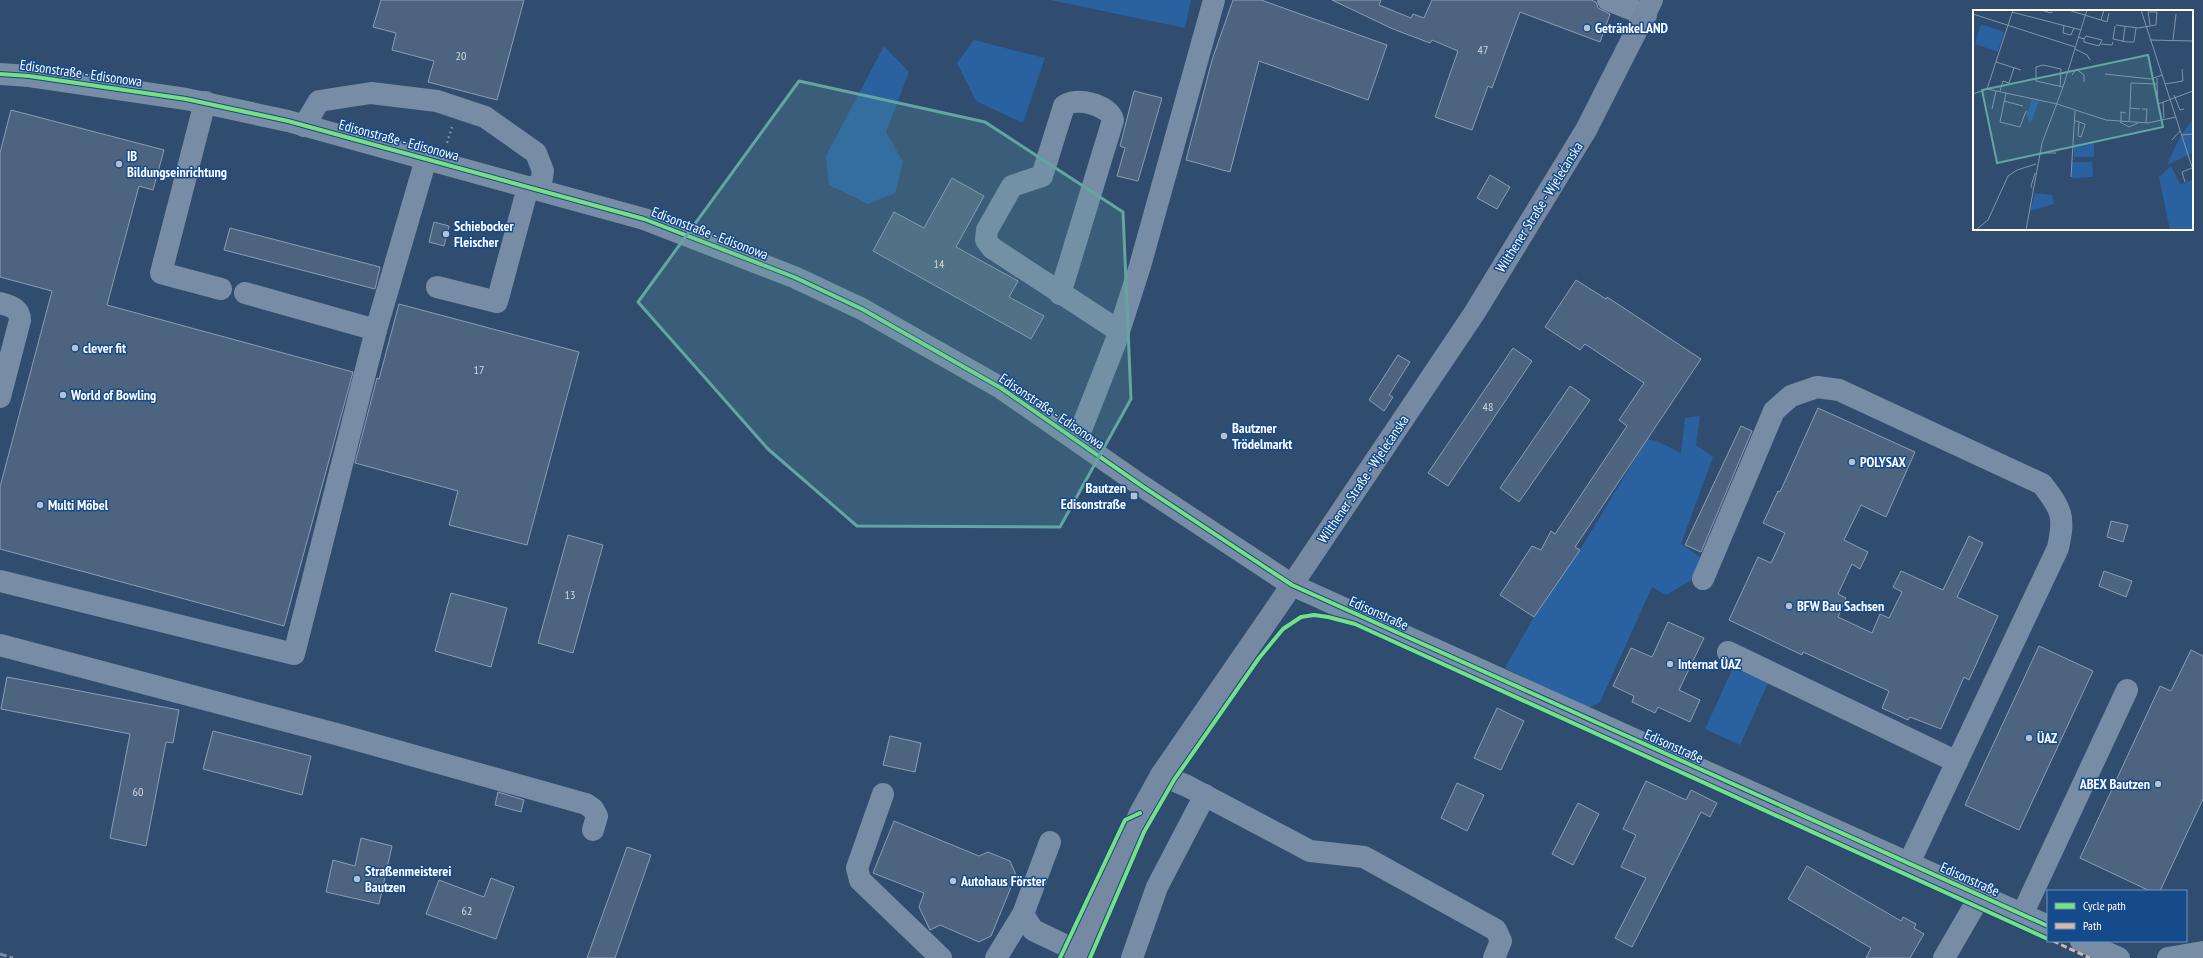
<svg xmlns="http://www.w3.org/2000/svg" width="2203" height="958" viewBox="0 0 2203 958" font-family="'PT Sans Narrow',sans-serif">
	<rect width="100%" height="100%" fill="#304d70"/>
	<!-- green -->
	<g fill="#2961a1">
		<path d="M1050 0H1191L1185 28Z"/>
		<path d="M974 40 1045 58 1023 123 976 101 957 63Z"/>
		<path d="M884 46 909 72 886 132 903 162 895 193 868 204 829 185 826 156Z"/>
		<path d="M1700 416 1696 445 1713 457 1681 544 1700 557 1693 579 1666 595 1652 587 1600 702 1588 708 1505 668 1534 617 1580 550 1647 439 1657 441 1681 453 1685 418Z"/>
		<path d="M1733 668 1768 683 1740 745 1705 729Z"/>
	</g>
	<!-- building -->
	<g fill="#4c6480" stroke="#8b9db3">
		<path d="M381 0H524L497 100 428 82 434 61 392 50 396 33 373 27Z"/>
		<path d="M1233 0H1261L1387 45 1368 100 1259 61 1230 172 1186 160 1212 60Z"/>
		<path d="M1332 0H1381L1379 5 1411 18 1413 14 1424 18 1432 0H1591L1596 2 1598 8 1610 14 1600 42 1520 12 1492 88 1488 86 1472 130 1435 117 1458 51 1432 40 1430 43 1393 29Z"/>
		<path d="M1134 91 1162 98 1138 181 1117 176 1125 148 1120 146Z"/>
		<path d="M11 110 164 150 153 190 139 186 107 305 353 372 284 626 0 549V487L52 291 0 277V153Z"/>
		<path d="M1490 175 1510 187 1497 209 1477 198Z"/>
		<path d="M952 178 984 196 956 247 1018 281 1009 297 1044 316 1031 339 873 251 894 212 924 228Z"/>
		<path d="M434 222 449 226 444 246 429 242Z"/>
		<path d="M230 228 380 267 375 289 224 250Z"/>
		<path d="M1576 280 1606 299 1607 297 1701 359 1575 547 1580 550 1534 617 1500 595 1532 546 1541 550 1551 531 1555 534 1627 426 1619 420 1644 383 1585 344 1580 350 1545 327Z"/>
		<path d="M399 304 579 352 527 545 449 525 458 491 355 463 377 378 379 379Z"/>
		<path d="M1513 348 1532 361 1448 486 1428 473Z"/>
		<path d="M1398 355 1410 362 1389 395 1393 397 1384 411 1369 400Z"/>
		<path d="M1570 386 1590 400 1519 502 1500 488Z"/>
		<path d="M1818 408 1915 452 1886 517 1861 505 1844 540 1868 552 1860 569 1852 564 1838 594 1846 598 1838 617 1872 633 1880 614 1889 618 1902 592 1893 587 1901 571 1943 590 1969 536 1983 543 1957 597 1998 616 1969 680 1964 677 1941 729 1910 717 1908 720 1882 708 1889 691 1803 652 1802 655 1729 620 1758 557 1771 563 1785 533 1763 523 1778 491 1780 492Z"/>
		<path d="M1741 426 1752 431 1701 552 1685 545Z"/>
		<path d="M2111 521 2128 525 2123 542 2107 537Z"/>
		<path d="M568 535 603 545 573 653 538 643Z"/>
		<path d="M2104 571 2132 581 2126 597 2099 586Z"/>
		<path d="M451 593 507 608 491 667 435 651Z"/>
		<path d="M1668 622 1704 638 1679 690 1700 700 1690 722 1658 707 1655 713 1632 702 1634 696 1613 686 1631 648 1652 657Z"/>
		<path d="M2039 646 2093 671 2019 830 1965 805Z"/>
		<path d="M2191 650 2203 656V799L2160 891H2150L2080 858 2160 686 2171 691Z"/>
		<path d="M7 677 179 710 173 743 166 742 146 846 110 838 130 734 1 709Z"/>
		<path d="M1497 708 1524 721 1501 770 1474 758Z"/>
		<path d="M213 731 311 756 302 795 203 769Z"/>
		<path d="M890 736 921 743 915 772 883 765Z"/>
		<path d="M1646 781 1686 800 1691 790 1717 803 1710 817 1701 812 1632 947 1615 938 1646 878 1621 867 1636 835 1623 829Z"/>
		<path d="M1457 783 1484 795 1467 831 1441 818Z"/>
		<path d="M498 792 524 800 521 812 495 805Z"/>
		<path d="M1578 803 1599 814 1573 865 1552 854Z"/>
		<path d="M894 821 979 856 988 852 1010 861 1016 875 991 936 979 942 940 925 930 930 919 907 924 893 873 873Z"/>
		<path d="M361 838 392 846 379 904 326 892 333 860 355 866Z"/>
		<path d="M627 847 651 855 615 958H587Z"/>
		<path d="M1807 866 1901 921 1903 917 1916 924 1914 928 1924 934 1910 958H1866L1871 948 1788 899Z"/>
		<path d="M491 878 514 887 496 939 426 914 439 880 484 897Z"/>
	</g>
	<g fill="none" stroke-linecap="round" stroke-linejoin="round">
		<!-- path -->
		<path stroke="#778ca5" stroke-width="2.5" stroke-dasharray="2 3" stroke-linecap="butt" d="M447 143 452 127"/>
		<!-- minor -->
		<g stroke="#778ca5" stroke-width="22">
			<path d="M1608 0 1646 15"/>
			<path d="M0 74 29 76 186 99 288 121 644 219 794 277 862 309 1001 388 1142 486 1292 585 2048 926"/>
			<path d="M205 102 161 273 221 289"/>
			<path d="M304 126 319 101 371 93 437 101 485 117 536 153 543 171 540 189"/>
			<path d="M437 287 497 302 528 187"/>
			<path d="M245 293 376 330 426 159"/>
			<path d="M1060 294 1113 120C1110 105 1075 96 1064 106L1042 176 1012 186 987 230 986 240 992 248 1119 331"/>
			<path d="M0 303C10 306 20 308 20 320L0 397"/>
			<path d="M1077 440 1116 341 1140 266 1214 0"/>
			<path d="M1703 579 1774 411 1791 396 1817 387 1839 390 2042 484C2062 510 2065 516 2058 548L1909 863"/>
			<path d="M0 581 294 654 376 330"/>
			<path d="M0 645 336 734 586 804 593 809 597 816 593 830"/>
			<path d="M1728 652 1957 762"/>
			<path d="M1161 775 1187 786 1310 851 1364 857 1496 930 1501 941 1494 958"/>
			<path d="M883 794 857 868 860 880 941 958"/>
			<path d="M1050 842 1023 914 1033 930 1079 952"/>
			<path d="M2022 915 2127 690"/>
			<path d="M2081 941 2119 958"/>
			<path d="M996 958 1023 914"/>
			<path d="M1132 958 1157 887 1205 795"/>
			<path d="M1944 958 1980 896"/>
			<path d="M2168 958 2203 952"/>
		</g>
		<!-- major -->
		<path stroke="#7689a3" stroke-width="22" d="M1076 958 1140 813 1161 775 1292 585 1475 312 1586 130 1652 0"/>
		<!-- rail -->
		<path stroke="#798da3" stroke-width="3" stroke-dasharray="7 3" stroke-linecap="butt" d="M0 954 13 958"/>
		<!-- quiet -->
		<path stroke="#d1b7ad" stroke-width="3" stroke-dasharray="6 3" stroke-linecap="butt" d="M2053 941 2090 958"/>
		<!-- cycleway casing -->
		<g stroke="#154a8b" stroke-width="6">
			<g id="cycleway">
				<path d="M0 74 29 76 186 99 288 121 644 219 794 277 862 309 1001 388 1142 486 1292 585 2048 926"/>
				<path d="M1060 958 1125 820 1140 813"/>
				<path d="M1090 958 1144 832 1174 780 1259 658 1283 629 1301 617 1314 615 1328 617 1355 624 2048 939"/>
			</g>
		</g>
		<!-- cycleway -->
		<use href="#cycleway" stroke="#77e17e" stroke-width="4"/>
	</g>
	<!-- marked area -->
	<path fill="#63a6a1" fill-opacity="0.2" stroke="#63a6a1" stroke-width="3" stroke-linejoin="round" d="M799 81 985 122 1123 212 1131 399 1060 527 857 526 768 449 638 302Z"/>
	<!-- markers -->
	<g fill="#b7c1cd" stroke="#154a8b" stroke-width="1.5">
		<circle cx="1587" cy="28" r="4"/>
		<circle cx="119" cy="164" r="4"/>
		<circle cx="446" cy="234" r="4"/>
		<circle cx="75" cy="348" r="4"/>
		<circle cx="63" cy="395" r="4"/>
		<circle cx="1224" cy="436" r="4"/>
		<circle cx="1852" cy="462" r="4"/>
		<rect x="1130" y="492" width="8" height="8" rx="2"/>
		<circle cx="40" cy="505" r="4"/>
		<circle cx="1789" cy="606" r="4"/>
		<circle cx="1670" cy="664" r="4"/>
		<circle cx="2029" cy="738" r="4"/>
		<circle cx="2158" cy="784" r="4"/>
		<circle cx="357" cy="879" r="4"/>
		<circle cx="953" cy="881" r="4"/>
	</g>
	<g text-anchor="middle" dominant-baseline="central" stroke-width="3" stroke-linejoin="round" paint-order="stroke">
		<!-- number labels -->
		<g font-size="12" fill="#d2d8df">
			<text x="1483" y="49">47</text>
			<text x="461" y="55">20</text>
			<text x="939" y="263">14</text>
			<text x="479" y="369">17</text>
			<text x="1488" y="406">48</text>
			<text x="570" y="594">13</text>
			<text x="138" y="791">60</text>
			<text x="467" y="910">62</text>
		</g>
		<!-- poi labels -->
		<g font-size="14" font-weight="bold" fill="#fff" stroke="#154a8b" text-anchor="start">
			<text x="1595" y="28">GetränkeLAND</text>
			<text x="127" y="156">IB<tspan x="127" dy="16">Bildungseinrichtung</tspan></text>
			<text x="454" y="226">Schiebocker<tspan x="454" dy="16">Fleischer</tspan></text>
			<text x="83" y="348">clever fit</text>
			<text x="71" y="395">World of Bowling</text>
			<text x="1232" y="428">Bautzner<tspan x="1232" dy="16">Trödelmarkt</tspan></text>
			<text x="1860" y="462">POLYSAX</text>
			<text x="1126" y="488" text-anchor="end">Bautzen<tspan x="1126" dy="16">Edisonstraße</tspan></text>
			<text x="48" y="505">Multi Möbel</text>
			<text x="1797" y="606">BFW Bau Sachsen</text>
			<text x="1678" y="664">Internat ÜAZ</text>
			<text x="2037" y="738">ÜAZ</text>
			<text x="2150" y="784" text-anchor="end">ABEX Bautzen</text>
			<text x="365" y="871">Straßenmeisterei<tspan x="365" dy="16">Bautzen</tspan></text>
			<text x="961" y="881">Autohaus Förster</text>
		</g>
		<!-- street labels -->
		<g font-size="14" fill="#fff" stroke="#154a8b">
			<text transform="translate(81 73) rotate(8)">Edisonstraße - Edisonowa</text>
			<text transform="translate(399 140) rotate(15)">Edisonstraße - Edisonowa</text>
			<text transform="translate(1539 207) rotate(-58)">Wilthener Straße - Wjelećanska</text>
			<text transform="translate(710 233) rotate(21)">Edisonstraße - Edisonowa</text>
			<text transform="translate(1052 411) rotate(34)">Edisonstraße - Edisonowa</text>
			<text transform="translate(1363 479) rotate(-56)">Wilthener Straße - Wjelećanska</text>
			<text transform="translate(1379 613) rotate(24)">Edisonstraße</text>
			<text transform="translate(1674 746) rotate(24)">Edisonstraße</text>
			<text transform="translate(1970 879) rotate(24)">Edisonstraße</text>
		</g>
	</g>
	<!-- overview -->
	<g transform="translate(1973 10)">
		<rect width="220" height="220" fill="#304d70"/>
		<path d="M8 14 31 22 25 42 2 34ZM58 90 66 91 59 110 56 113 53 101 56 99ZM220 109V143L194 155 207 127ZM101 134H121V147H101ZM98 152H119L120 167 99 168ZM198 156 207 174 220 170V220H197L186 167ZM62 183 79 185 81 194 57 201Z" fill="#2961a1"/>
		<path fill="none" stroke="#8394a9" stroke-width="1" d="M68 0 78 3 80 0M95 0 128 10 131 0M168 0 220 160M39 2 108 20M0 4 102 37M128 10 134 12 136 3M91 15 90 23 98 25 101 18M143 15 165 18 183 15 184 2H175L177 15M142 16 140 29 154 32H161L163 18M105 27 111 29 113 26 129 30 126 36 111 32V29M177 30 220 31M200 30 203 4M150 32 152 17M128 34 139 35 140 32M102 39 114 45 117 50M23 52 48 60M132 64 178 69 189 65M99 65 103 59 111 65V72M184 74 185 94 220 81M192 74 210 71 209 59M87 77 88 59 70 55 63 57V71L90 77M14 79 84 94 133 110 175 113 203 107M27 81 30 71 36 73 41 58M33 83 27 112 47 117 53 101M0 84 14 79 40 0M201 85 207 100 211 99M31 91 50 96M190 92 191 108M157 98 158 73 184 74V68M19 99 23 81M169 99H174L173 113M101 110 103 111 112 114V115L108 127 105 126 106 112M147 112 156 117 165 113M148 112V102L153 103M156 112 157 98 167 99M208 125 220 124M199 130 207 121M66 143H83M98 167 102 101M212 172 209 162 219 158M59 178 58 176 62 163M3 220 15 210 35 166 44 160 63 154M53 220 69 133 90 77 114 0"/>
		<path fill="#63a6a1" fill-opacity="0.15" stroke="#63a6a1" stroke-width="2" d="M175 45 190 117 24 153 9 80Z"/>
		<rect width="220" height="220" fill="none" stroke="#fff" stroke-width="2"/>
	</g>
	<!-- legend -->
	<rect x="2047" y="890" width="140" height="52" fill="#154a8b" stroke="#7392b9"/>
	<rect x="2055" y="903" width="20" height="6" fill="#77e17e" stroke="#7392b9"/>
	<text x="2083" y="910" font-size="12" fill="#ffffff">Cycle path</text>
	<rect x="2055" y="923" width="20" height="6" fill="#d1b7ad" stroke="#7392b9"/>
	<text x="2083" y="930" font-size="12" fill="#ffffff">Path</text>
</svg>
